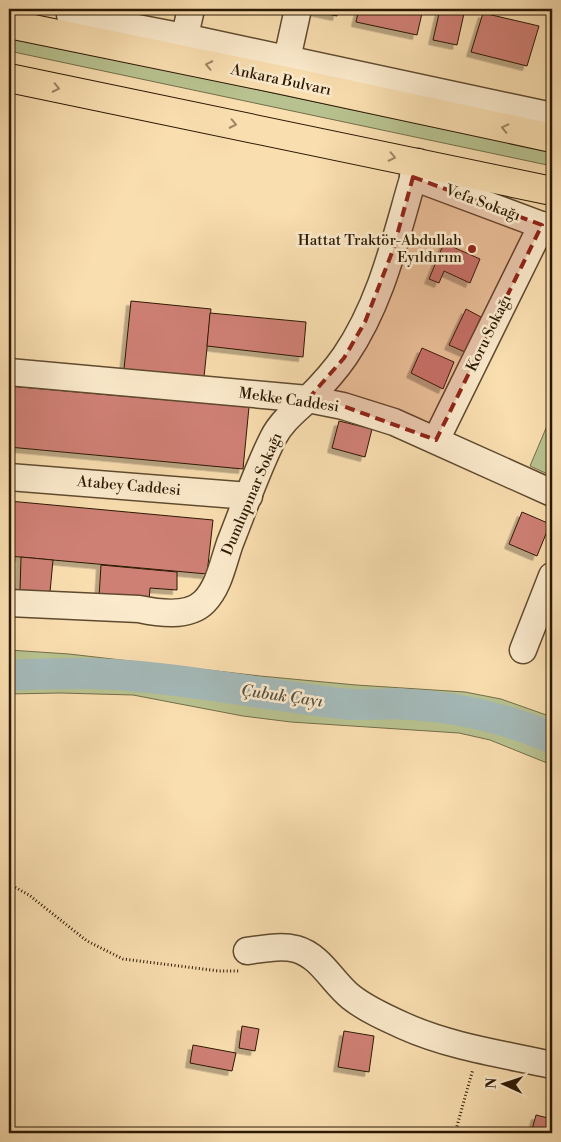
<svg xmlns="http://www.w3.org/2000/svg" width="561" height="1142" viewBox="0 0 561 1142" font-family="'Libre Bodoni',serif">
	<defs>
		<filter id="shadow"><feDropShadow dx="-4.5" dy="4.5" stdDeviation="0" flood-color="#0004"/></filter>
	</defs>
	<rect width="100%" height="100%" fill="#f9deb0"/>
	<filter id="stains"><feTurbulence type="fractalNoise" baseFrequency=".004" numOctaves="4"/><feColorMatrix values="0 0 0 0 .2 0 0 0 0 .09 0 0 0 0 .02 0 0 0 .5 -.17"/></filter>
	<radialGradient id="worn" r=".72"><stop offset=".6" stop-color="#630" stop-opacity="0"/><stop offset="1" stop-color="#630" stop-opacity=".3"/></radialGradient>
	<!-- green -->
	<g fill="#b8c290" stroke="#726e4a">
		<path d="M9 37 552 152V166L9 51Z"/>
		<path d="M552 414V476L530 466Z"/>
		<path d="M9 650 69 654 260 676 356 685 465 692 501 699 552 717V765L490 740 459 733 291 722 243 716 133 695 60 693 9 694Z"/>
	</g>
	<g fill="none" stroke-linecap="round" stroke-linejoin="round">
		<!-- river -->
		<path stroke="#a4b9b8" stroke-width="31" d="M9 675C50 674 92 672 134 676 204 682 274 696 345 704 363 706 383 703 401 704 453 706 505 718 552 738"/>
	</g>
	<!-- building -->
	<g fill="#cf8074" stroke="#2c1904" filter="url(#shadow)">
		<path d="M314 9H339L337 16 313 11Z"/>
		<path d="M359 9H423L417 35 356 22Z"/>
		<path d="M440 9H465L457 45 433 40Z"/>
		<path d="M483 13 539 26 527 66 471 52Z"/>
		<path d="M444 243 480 259 470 283 444 271 439 283 429 279Z"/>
		<path d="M131 301 211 309 204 377 124 369Z"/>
		<path d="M466 309 481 317 465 352 449 345Z"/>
		<path d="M210 313 306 322 303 357 207 346Z"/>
		<path d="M422 348 454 362 443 389 411 373Z"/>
		<path d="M9 386 249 407 243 469 9 447Z"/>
		<path d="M339 421 372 429 365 457 332 448Z"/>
		<path d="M9 501 213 520 207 574 9 556Z"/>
		<path d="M522 512 550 524 537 556 509 544Z"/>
		<path d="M21 557 53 560 50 592 20 590Z"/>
		<path d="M101 565 177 572V590L150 588 149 601 99 597Z"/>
		<path d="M242 1026 259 1029 255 1051 239 1048Z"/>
		<path d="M344 1031 374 1036 369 1072 338 1067Z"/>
		<path d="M193 1045 236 1053 232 1071 190 1063Z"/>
		<path d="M536 1115 552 1119 550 1133H531Z"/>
	</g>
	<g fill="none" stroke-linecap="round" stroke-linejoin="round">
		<!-- minor casing -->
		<g stroke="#5f4a2f" stroke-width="29">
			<g id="minor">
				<path d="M70 15 184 37 552 116"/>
				<path d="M181 53 191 9"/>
				<path d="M283 77 298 9"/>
				<path d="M413 177 552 229"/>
				<path d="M9 372 308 399 343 406 394 422 552 493"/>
				<path d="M436 440 542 225"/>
				<path d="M9 477 249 496"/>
				<path d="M9 603 139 609C158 613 188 618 204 602 219 587 223 563 230 543 244 508 256 472 273 438 281 422 295 411 308 399 321 386 334 372 345 356 385 297 397 229 418 162"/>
				<path d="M523 650 552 576"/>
				<path d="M247 951C263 949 280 945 296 949 321 956 332 982 351 997 366 1009 386 1018 404 1026 451 1047 503 1054 552 1065"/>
			</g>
		</g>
		<!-- major casing -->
		<g stroke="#2c1904" stroke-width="30">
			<g id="major">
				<path d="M9 24 282 80 552 138"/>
				<path d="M9 78 552 191"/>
			</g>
		</g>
		<!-- path -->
		<g stroke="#2c1904" stroke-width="3" stroke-dasharray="1 2.5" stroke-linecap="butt">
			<path d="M9 884 29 895 87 941 123 959 219 971H239"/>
			<path d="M455 1133 473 1069"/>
		</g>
		<!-- minor -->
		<use href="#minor" stroke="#fbeacc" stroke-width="26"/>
		<!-- major -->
		<use href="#major" stroke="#f9deb0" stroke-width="28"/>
	</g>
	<!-- one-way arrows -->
	<defs><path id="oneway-chevron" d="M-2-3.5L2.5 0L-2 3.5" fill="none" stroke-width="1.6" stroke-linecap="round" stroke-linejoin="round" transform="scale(1.25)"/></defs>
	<g stroke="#9d8563">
		<use href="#oneway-chevron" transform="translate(209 65) rotate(-168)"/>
		<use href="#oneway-chevron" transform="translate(56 88) rotate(12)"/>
		<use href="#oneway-chevron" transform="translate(233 124) rotate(12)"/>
		<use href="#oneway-chevron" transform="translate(505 128) rotate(-167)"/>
		<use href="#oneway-chevron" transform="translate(392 157) rotate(12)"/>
	</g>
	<!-- marked area -->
	<path fill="#8f2418" fill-opacity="0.2" stroke="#8f2418" stroke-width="4" stroke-dasharray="10 6" stroke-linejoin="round" d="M413 177 542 225 436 440 343 406 308 399 344 358 365 322 393 250Z"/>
	<!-- markers -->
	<circle fill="#8f2418" stroke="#fbeacc" stroke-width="2" cx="472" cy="249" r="5"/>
	<g text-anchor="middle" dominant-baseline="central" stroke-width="5" stroke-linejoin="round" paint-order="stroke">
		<!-- street labels -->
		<g font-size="15" fill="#2c1904" stroke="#fbeacc">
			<text transform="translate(281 80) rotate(12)">Ankara Bulvarı</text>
			<text transform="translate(483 203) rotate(20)">Vefa Sokağı</text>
			<text transform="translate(489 333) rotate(-64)">Koru Sokağı</text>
			<text transform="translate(289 400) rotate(8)">Mekke Caddesi</text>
			<text transform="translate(129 486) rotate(5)">Atabey Caddesi</text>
			<text transform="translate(252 494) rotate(-67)">Dumlupınar Sokağı</text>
		</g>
		<!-- poi labels -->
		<g font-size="15" fill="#2c1904" stroke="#fbeacc" text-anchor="end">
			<text x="462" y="240">Hattat Traktör-Abdullah<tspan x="462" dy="17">Eyıldırım</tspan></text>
		</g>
		<!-- water labels -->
		<g font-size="16" font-style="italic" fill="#565143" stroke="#fbeacc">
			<text transform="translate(282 696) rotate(8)">Çubuk Çayı</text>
		</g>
	</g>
	<!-- margin -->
	<rect width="561" height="1142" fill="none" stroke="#f9deb0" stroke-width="30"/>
	<rect x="10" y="10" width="541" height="1122" fill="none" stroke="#2c1904" stroke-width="2.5"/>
	<rect x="15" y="15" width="531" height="1112" fill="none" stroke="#2c1904"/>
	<!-- north arrow -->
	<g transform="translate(504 1084) rotate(273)" stroke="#fbeacc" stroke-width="4" paint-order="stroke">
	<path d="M0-4L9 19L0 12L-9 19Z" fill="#2c1904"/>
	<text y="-8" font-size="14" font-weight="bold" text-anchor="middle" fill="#2c1904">N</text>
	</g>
	<rect width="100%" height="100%" filter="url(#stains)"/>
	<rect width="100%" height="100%" fill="url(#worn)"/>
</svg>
